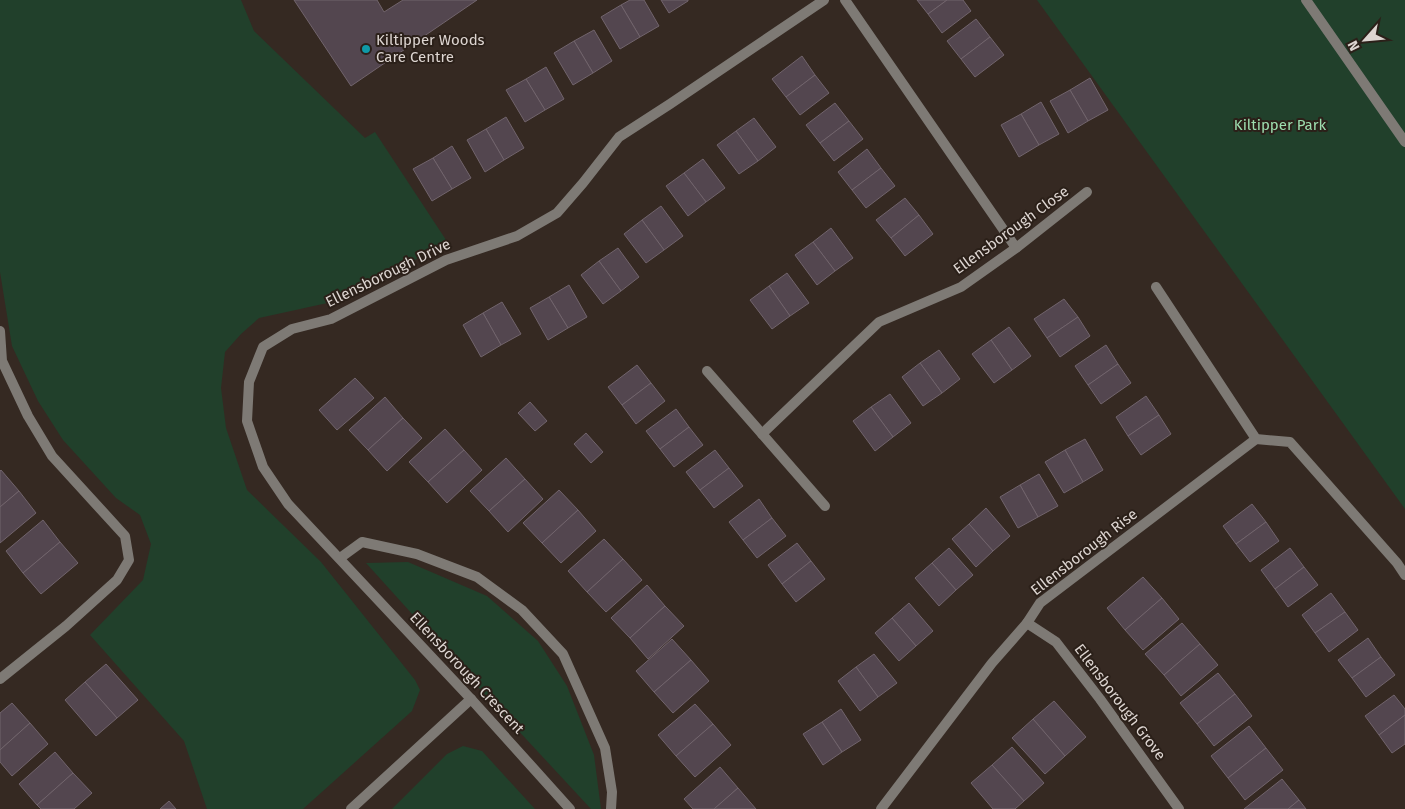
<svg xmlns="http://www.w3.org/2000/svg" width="1405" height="809" viewBox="0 0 1405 809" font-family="'Fira Sans',sans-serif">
	<rect width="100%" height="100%" fill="#352922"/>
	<!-- green -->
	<g fill="#21402b">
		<path d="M0 0H241L254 31 365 138 375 132 448 243 332 302 259 318 241 334 225 352 221 388 226 428 247 490 321 562 415 680 420 690 412 711 303 809H207L184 741 90 635 143 580 151 544 140 515 116 498 63 440 38 401 12 346 0 272Z"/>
		<path d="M1037 0H1405V509Z"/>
		<path d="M408 562 487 596 538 641 567 686 594 755 601 809H591L489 699 366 563Z"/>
		<path d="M463 746 482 751 535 809H392L447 754Z"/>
	</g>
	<!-- building -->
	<g fill="#53464f" stroke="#71646c">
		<path d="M294 0H377L384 12 403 0H477L351 86Z"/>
		<path d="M630 0H644L659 26 640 37 621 5Z"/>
		<path d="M661 0H688V1L669 13Z"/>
		<path d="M917 0H947L928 14Z"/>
		<path d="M947 0H963L971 11 942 33 928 14Z"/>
		<path d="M621 5 640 37 620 49 601 17Z"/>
		<path d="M976 19 990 37 961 59 947 41Z"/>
		<path d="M594 30 612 61 593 73 574 41Z"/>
		<path d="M990 37 1004 55 975 77 961 59Z"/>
		<path d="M574 41 593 73 573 85 554 53Z"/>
		<path d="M802 56 815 75 786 97 772 79Z"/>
		<path d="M546 67 564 99 545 110 526 79Z"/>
		<path d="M815 75 829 93 800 115 786 97Z"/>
		<path d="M1090 78 1108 110 1088 121 1070 90Z"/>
		<path d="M526 79 545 110 525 122 506 90Z"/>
		<path d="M1070 90 1088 121 1068 133 1050 101Z"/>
		<path d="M1041 102 1059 134 1039 145 1021 114Z"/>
		<path d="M835 103 849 121 820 143 806 125Z"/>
		<path d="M1021 114 1039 145 1019 157 1001 125Z"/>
		<path d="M506 117 524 148 504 160 486 129Z"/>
		<path d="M754 118 776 147 758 161 736 131Z"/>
		<path d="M849 121 863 139 834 161 820 143Z"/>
		<path d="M486 129 504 160 485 172 467 140Z"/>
		<path d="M736 131 758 161 739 174 717 145Z"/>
		<path d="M452 146 471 178 452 189 433 158Z"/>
		<path d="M867 149 881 168 852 190 838 172Z"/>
		<path d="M433 158 452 189 432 201 413 169Z"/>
		<path d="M703 159 725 188 706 202 684 173Z"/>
		<path d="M881 168 895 186 866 208 852 190Z"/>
		<path d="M684 173 706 202 688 216 666 186Z"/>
		<path d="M905 198 919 215 891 238 876 220Z"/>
		<path d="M661 206 683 236 664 250 642 220Z"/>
		<path d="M919 215 933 234 905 256 891 238Z"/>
		<path d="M642 220 664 250 646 263 624 234Z"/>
		<path d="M831 228 853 258 835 271 813 242Z"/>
		<path d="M813 242 835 271 817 285 795 255Z"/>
		<path d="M618 248 639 277 621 291 599 261Z"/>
		<path d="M599 261 621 291 603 304 581 275Z"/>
		<path d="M787 273 809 303 790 316 769 286Z"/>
		<path d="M569 285 587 317 568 328 549 297Z"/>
		<path d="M769 286 790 316 772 329 750 300Z"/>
		<path d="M549 297 568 328 548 340 530 308Z"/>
		<path d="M1064 299 1078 317 1047 338 1034 319Z"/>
		<path d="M502 302 521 334 501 345 483 313Z"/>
		<path d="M483 313 501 345 481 357 463 325Z"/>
		<path d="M1078 317 1090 336 1060 357 1047 338Z"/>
		<path d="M1009 327 1031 356 1012 370 991 340Z"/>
		<path d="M991 340 1012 370 994 383 972 354Z"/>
		<path d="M1106 345 1118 364 1088 385 1075 366Z"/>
		<path d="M939 350 960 379 942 393 920 363Z"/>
		<path d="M920 363 942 393 923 406 902 377Z"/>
		<path d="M1118 364 1131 383 1101 404 1088 385Z"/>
		<path d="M637 365 651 383 622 405 608 387Z"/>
		<path d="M355 378 374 398 337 430 319 410Z"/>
		<path d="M651 383 665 401 636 424 622 405Z"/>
		<path d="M890 394 911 423 893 437 871 407Z"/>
		<path d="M1146 396 1159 415 1128 436 1116 417Z"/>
		<path d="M385 397 403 418 368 450 349 430Z"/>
		<path d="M530 402 547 421 535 431 518 413Z"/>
		<path d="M871 407 893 437 875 451 853 421Z"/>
		<path d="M676 409 689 427 660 449 646 431Z"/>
		<path d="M1159 415 1171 434 1141 455 1128 436Z"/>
		<path d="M403 418 422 438 387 471 368 450Z"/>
		<path d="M689 427 703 445 674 467 660 449Z"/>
		<path d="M445 429 464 450 428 482 409 462Z"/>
		<path d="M586 433 603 452 591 463 574 444Z"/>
		<path d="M1085 439 1103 470 1083 482 1065 450Z"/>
		<path d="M464 450 482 470 447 503 428 482Z"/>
		<path d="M715 450 729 468 700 490 686 472Z"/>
		<path d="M1065 450 1083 482 1064 493 1045 462Z"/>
		<path d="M506 458 525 479 489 511 470 491Z"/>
		<path d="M729 468 743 486 714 508 700 490Z"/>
		<path d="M1 470 19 491 0 507V471Z"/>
		<path d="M1039 474 1058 506 1038 517 1020 485Z"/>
		<path d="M525 479 543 499 508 532 489 511Z"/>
		<path d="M1020 485 1038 517 1018 528 1000 497Z"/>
		<path d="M559 490 578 510 542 543 523 523Z"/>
		<path d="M19 491 36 513 0 543V507Z"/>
		<path d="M759 499 772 518 743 540 729 522Z"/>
		<path d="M1252 504 1266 522 1236 544 1223 526Z"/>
		<path d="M986 508 1010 536 993 551 969 524Z"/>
		<path d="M578 510 596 531 561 563 542 543Z"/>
		<path d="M772 518 786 536 757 558 743 540Z"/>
		<path d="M43 520 60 542 23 573 6 551Z"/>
		<path d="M1266 522 1279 541 1250 562 1236 544Z"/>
		<path d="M969 524 993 551 976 567 952 539Z"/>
		<path d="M604 539 623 559 587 592 568 571Z"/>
		<path d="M60 542 78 563 41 594 23 573Z"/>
		<path d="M797 543 811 561 782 584 768 565Z"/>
		<path d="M949 548 973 575 956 590 932 563Z"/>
		<path d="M1290 548 1304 567 1275 589 1261 570Z"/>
		<path d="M623 559 642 580 606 612 587 592Z"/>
		<path d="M811 561 825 579 796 602 782 584Z"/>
		<path d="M932 563 956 590 939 606 915 578Z"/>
		<path d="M1304 567 1318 585 1288 607 1275 589Z"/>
		<path d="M1143 577 1162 598 1125 630 1107 608Z"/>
		<path d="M647 585 665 606 630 638 611 618Z"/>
		<path d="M1331 593 1345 612 1315 633 1302 615Z"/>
		<path d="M1162 598 1179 619 1143 650 1125 630Z"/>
		<path d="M909 603 933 631 916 646 892 618Z"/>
		<path d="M665 606 684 626 648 659 630 638Z"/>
		<path d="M1345 612 1358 630 1329 652 1315 633Z"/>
		<path d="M892 618 916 646 899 661 875 633Z"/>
		<path d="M1182 623 1200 644 1164 675 1145 654Z"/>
		<path d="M1368 638 1381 657 1352 678 1338 660Z"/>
		<path d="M672 639 691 660 654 692 636 671Z"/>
		<path d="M1200 644 1218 665 1181 696 1164 675Z"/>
		<path d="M874 654 897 683 878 697 856 667Z"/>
		<path d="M1381 657 1395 675 1366 697 1352 678Z"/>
		<path d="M691 660 709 681 673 713 654 692Z"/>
		<path d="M106 664 138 700 117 718 85 682Z"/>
		<path d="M856 667 878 697 860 711 838 681Z"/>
		<path d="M1218 673 1235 694 1197 724 1180 703Z"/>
		<path d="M85 682 117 718 96 736 65 700Z"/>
		<path d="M1235 694 1252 716 1214 746 1197 724Z"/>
		<path d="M1394 695 1405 709V715L1379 735 1365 716Z"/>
		<path d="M1054 701 1086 737 1065 756 1033 719Z"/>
		<path d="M12 703 30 723 0 750V713Z"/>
		<path d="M695 704 713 724 676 756 658 735Z"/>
		<path d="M841 709 861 740 842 752 822 722Z"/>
		<path d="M1405 715V744L1392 753 1379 735Z"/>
		<path d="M1033 719 1065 756 1045 774 1012 738Z"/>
		<path d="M822 722 842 752 823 765 803 734Z"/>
		<path d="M30 723 48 744 12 776 0 762V750Z"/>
		<path d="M713 724 731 745 695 777 676 756Z"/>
		<path d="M1249 726 1266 748 1228 778 1211 756Z"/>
		<path d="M1012 747 1044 783 1024 801 992 765Z"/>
		<path d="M1266 748 1283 770 1245 800 1228 778Z"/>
		<path d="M55 752 73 773 37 805 19 784Z"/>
		<path d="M992 765 1024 801 1015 809H993L971 783Z"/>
		<path d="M720 767 738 788 714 809H693L684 799Z"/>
		<path d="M73 773 92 793 74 809H41L37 805Z"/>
		<path d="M1282 779 1299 800 1288 809H1244Z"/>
		<path d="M738 788 756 809H714Z"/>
		<path d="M1299 800 1306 809H1288Z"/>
		<path d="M169 801 176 809H160Z"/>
	</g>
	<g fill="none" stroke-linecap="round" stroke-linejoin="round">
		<!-- service -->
		<path stroke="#7e7a75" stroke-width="10" d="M1306 0 1405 142"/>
		<!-- minor -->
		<g stroke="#7e7a75" stroke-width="10">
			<path d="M845 0 1016 248"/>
			<path d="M1156 287 1256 439 1290 442 1397 563 1405 575"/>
			<path d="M0 331 2 361 28 416 52 456 125 536 129 560 117 580 66 626 0 679"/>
			<path d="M707 371 825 506"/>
			<path d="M762 434 879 322 961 287 1016 248 1087 192"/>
			<path d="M340 558 362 542 417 554 477 577 522 610 563 654 605 748 612 792 611 809"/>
			<path d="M1027 623 1056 642 1100 699 1179 809"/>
			<path d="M351 809 471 699"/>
			<path d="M570 809 471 699 288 504 263 467 247 421 249 382 263 347 292 329 331 319 446 260 517 236 557 213 583 183 619 137 670 104 824 0"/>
			<path d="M881 809 992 663 1027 623 1040 603 1256 439"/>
		</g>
	</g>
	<!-- markers -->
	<circle fill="#0f9aa8" stroke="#2b2019" stroke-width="2" cx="366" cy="49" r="5"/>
	<g text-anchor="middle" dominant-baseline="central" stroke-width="4" stroke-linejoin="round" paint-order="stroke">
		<!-- poi labels -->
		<g font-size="15" fill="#ddd5d1" stroke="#2b2019" text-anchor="start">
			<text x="376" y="40">Kiltipper Woods<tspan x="376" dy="17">Care Centre</tspan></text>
		</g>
		<!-- park labels -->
		<g font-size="15" fill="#9ddeaf" stroke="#2b2019">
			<text x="1280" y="125">Kiltipper Park</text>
		</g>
		<!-- street labels -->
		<g font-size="15" fill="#ddd5d1" stroke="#2b2019">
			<text transform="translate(1011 230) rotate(-36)">Ellensborough Close</text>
			<text transform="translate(388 273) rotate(-26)">Ellensborough Drive</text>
			<text transform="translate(1084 552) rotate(-38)">Ellensborough Rise</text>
			<text transform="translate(467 673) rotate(47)">Ellensborough Crescent</text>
			<text transform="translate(1120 702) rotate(53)">Ellensborough Grove</text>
		</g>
	</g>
	<!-- north arrow -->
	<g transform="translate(1365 40) rotate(243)" stroke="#2b2019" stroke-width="4" paint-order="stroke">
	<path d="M0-4L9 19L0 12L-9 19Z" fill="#ddd5d1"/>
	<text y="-8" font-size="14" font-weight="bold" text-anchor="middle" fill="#ddd5d1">N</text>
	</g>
</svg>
